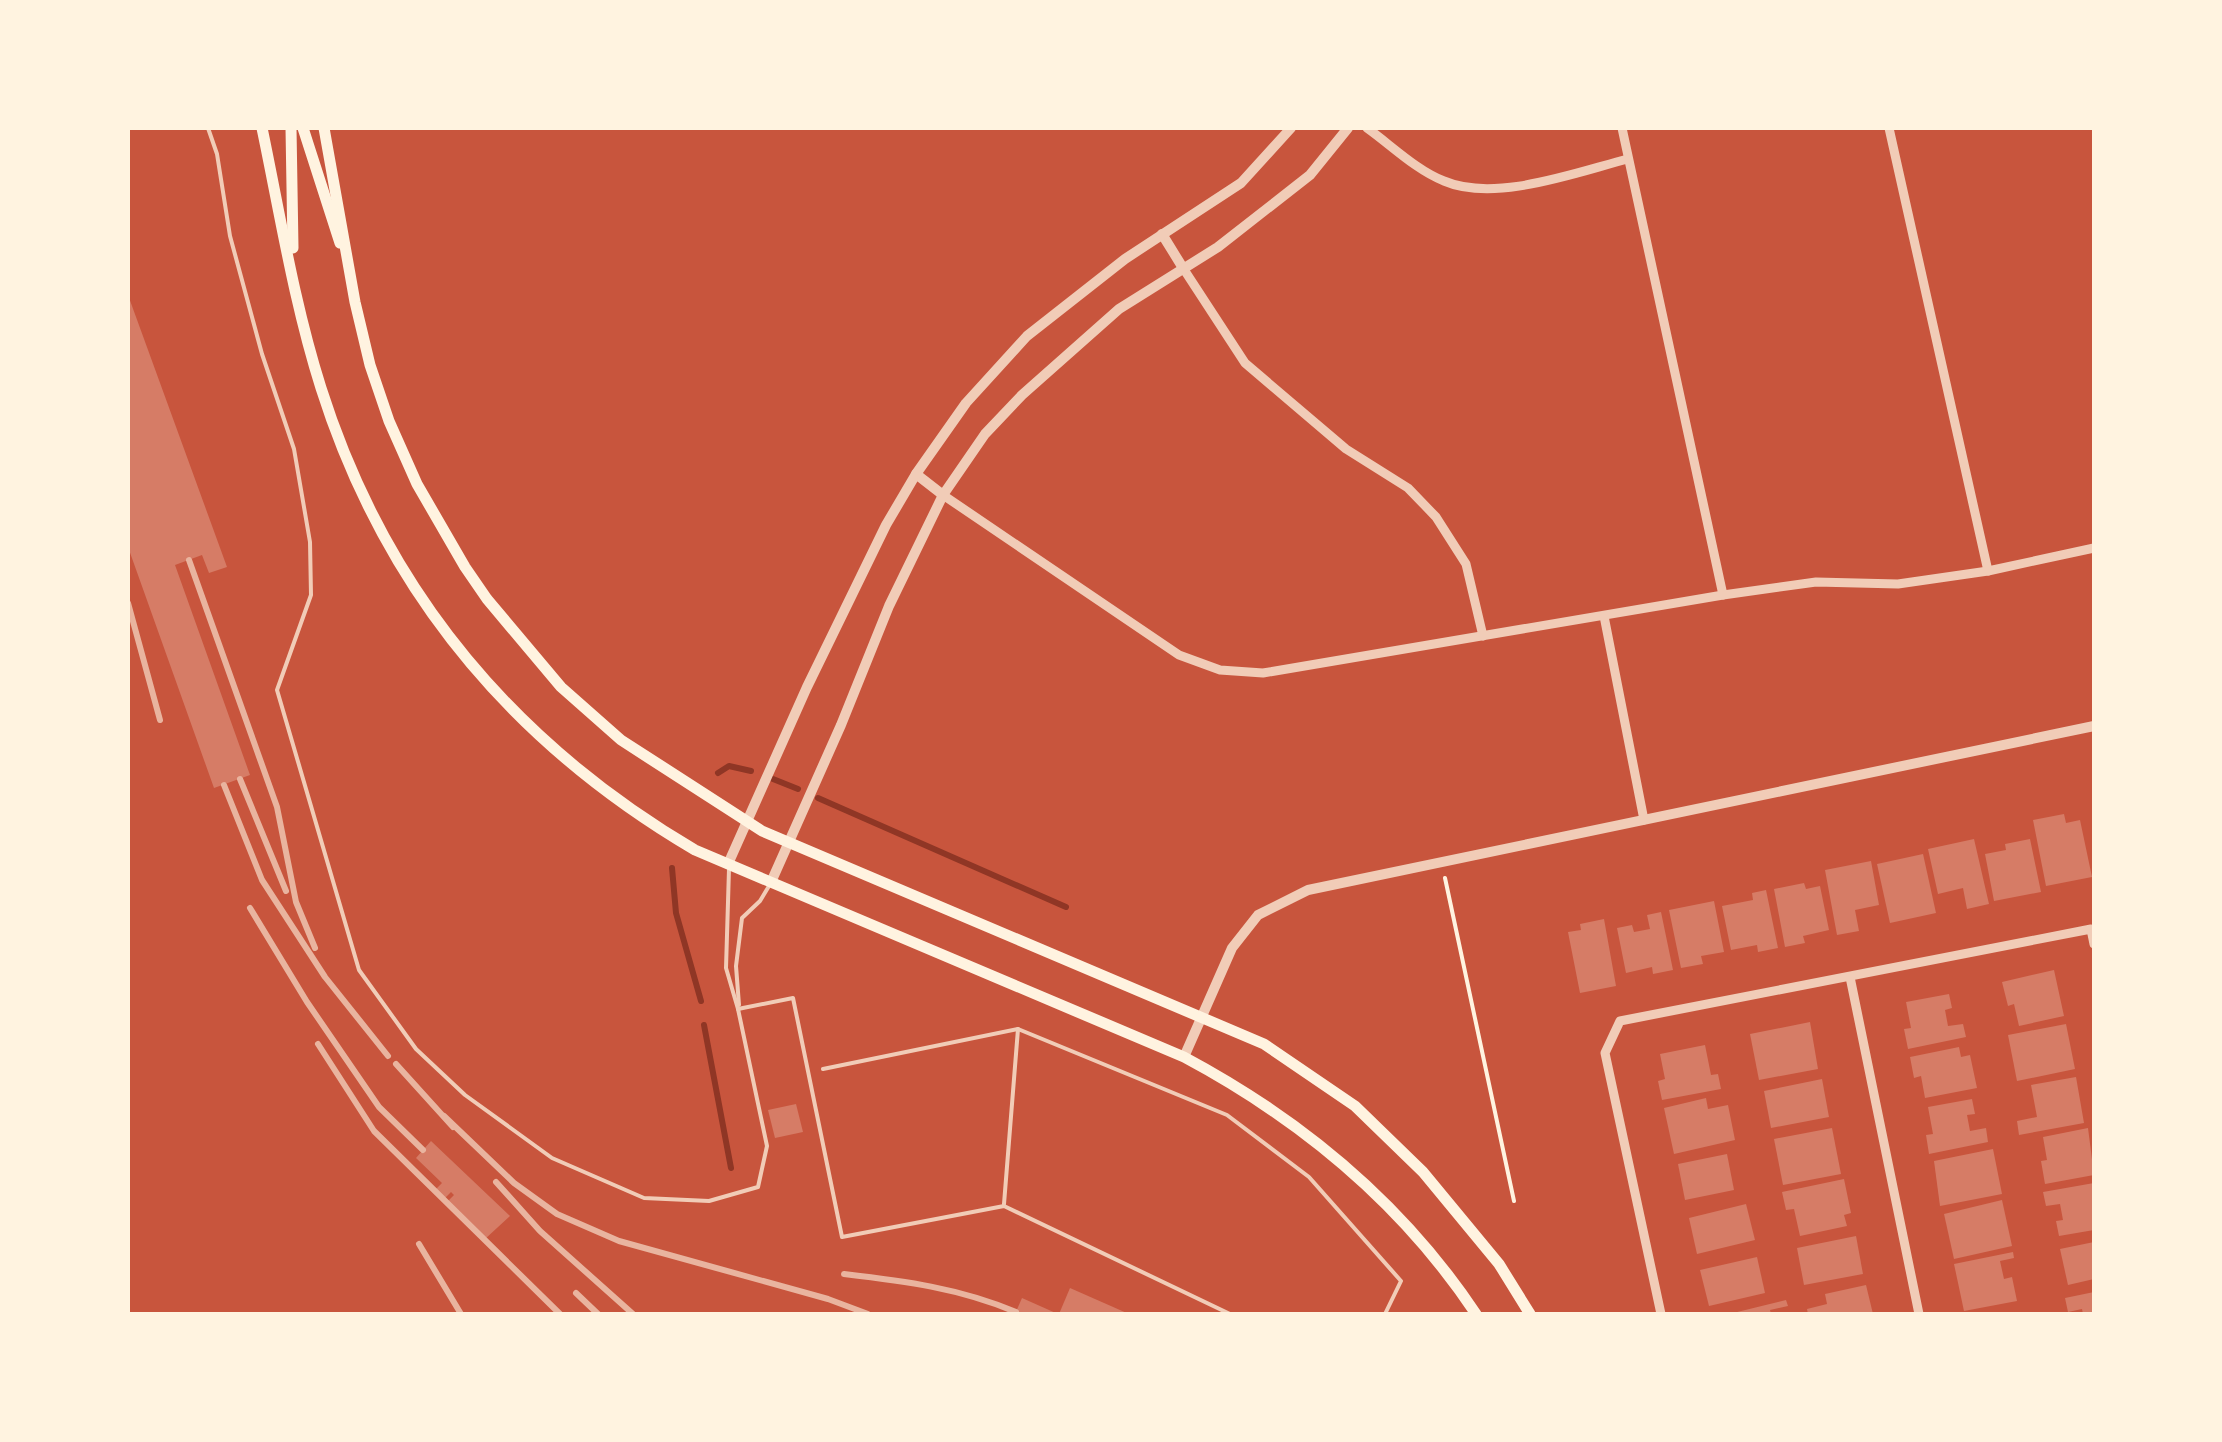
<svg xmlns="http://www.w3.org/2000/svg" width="2222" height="1442" viewBox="0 0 2222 1442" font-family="Barlow,sans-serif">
	<rect width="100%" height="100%" fill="#c8553d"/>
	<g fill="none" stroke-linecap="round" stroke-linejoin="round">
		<!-- stream -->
		<g stroke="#8f3625" stroke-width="6">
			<path d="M718 773 729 766 751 771"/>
			<path d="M773 779 798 789"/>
			<path d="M818 798 1066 907"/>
			<path d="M672 868 676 913 701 1001"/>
			<path d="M704 1025 731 1168"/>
		</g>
	</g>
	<!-- building -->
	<g fill="#d67c66">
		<path d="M128 295 227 567 209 573 202 555 175 565 250 775 214 788 128 547Z"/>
		<path d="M2064 814 2066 823 2080 820 2092 877 2046 886 2033 820Z"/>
		<path d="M1974 839 1989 904 1967 909 1963 888 1938 894 1928 849Z"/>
		<path d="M2030 839 2041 892 1994 901 1985 854 2006 850 2005 844Z"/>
		<path d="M1923 854 1936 913 1890 923 1877 864Z"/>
		<path d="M1871 861 1879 905 1855 910 1859 931 1837 935 1825 870Z"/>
		<path d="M1804 883 1806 889 1820 886 1829 930 1803 936 1805 943 1785 947 1774 889Z"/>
		<path d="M1766 890 1778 948 1758 952 1757 945 1731 950 1722 906 1753 900 1752 893Z"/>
		<path d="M1714 901 1724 952 1701 956 1703 964 1681 968 1669 910Z"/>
		<path d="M1661 912 1673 970 1653 974 1652 967 1626 973 1617 928 1632 925 1634 932 1650 929 1647 915Z"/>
		<path d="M1604 919 1616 986 1580 993 1568 932 1581 930 1580 924Z"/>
		<path d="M2054 970 2064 1016 2019 1026 2014 1004 2008 1006 2002 982Z"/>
		<path d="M1949 994 1952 1008 1945 1010 1948 1026 1963 1024 1966 1037 1908 1049 1904 1029 1911 1028 1906 1002Z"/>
		<path d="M1810 1022 1818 1069 1759 1080 1750 1034Z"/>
		<path d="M2066 1024 2075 1069 2017 1081 2008 1035Z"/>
		<path d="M1705 1045 1711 1075 1718 1074 1721 1089 1662 1100 1658 1081 1665 1079 1660 1054Z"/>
		<path d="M1959 1047 1961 1057 1970 1055 1977 1088 1925 1098 1921 1076 1914 1078 1910 1057Z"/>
		<path d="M2076 1077 2084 1123 2019 1135 2017 1121 2037 1117 2031 1085Z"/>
		<path d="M1822 1079 1829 1117 1771 1128 1764 1091Z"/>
		<path d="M1706 1098 1708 1109 1728 1105 1735 1140 1674 1154 1664 1108Z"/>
		<path d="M1972 1099 1975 1114 1967 1115 1970 1131 1986 1128 1988 1142 1929 1154 1926 1135 1933 1134 1928 1107Z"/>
		<path d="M796 1104 803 1132 775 1138 768 1110Z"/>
		<path d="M1832 1128 1841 1174 1783 1185 1774 1139Z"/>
		<path d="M2088 1128 2094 1175 2045 1184 2041 1161 2047 1160 2043 1137Z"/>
		<path d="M431 1141 510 1216 485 1239 447 1202 454 1195 451 1192 445 1198 436 1189 442 1183 416 1158Z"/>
		<path d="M1993 1149 2002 1194 1940 1206 1934 1161Z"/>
		<path d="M1727 1154 1734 1190 1685 1200 1678 1164Z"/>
		<path d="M1844 1179 1851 1213 1844 1215 1847 1226 1800 1236 1794 1209 1786 1210 1782 1192Z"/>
		<path d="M2094 1183V1230L2059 1236 2056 1221 2063 1220 2060 1204 2046 1206 2043 1192Z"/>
		<path d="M2002 1200 2012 1246 1954 1259 1944 1214Z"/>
		<path d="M1746 1204 1755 1240 1697 1254 1689 1218Z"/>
		<path d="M1856 1236 1863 1274 1804 1285 1797 1248Z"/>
		<path d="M2094 1242V1279L2068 1285 2060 1249Z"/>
		<path d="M2013 1252 2014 1258 2000 1261 2004 1279 2012 1277 2017 1301 1964 1311 1954 1264Z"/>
		<path d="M1757 1257 1765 1293 1709 1306 1700 1270Z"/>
		<path d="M1866 1285 1873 1314H1808L1807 1309 1827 1304 1825 1294Z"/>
		<path d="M1070 1288 1129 1314H1059Z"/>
		<path d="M2094 1292V1314H2083L2082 1309 2068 1312 2065 1298Z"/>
		<path d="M1022 1298 1058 1314H1015Z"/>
		<path d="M1786 1300 1788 1306 1770 1310 1771 1314H1729Z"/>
	</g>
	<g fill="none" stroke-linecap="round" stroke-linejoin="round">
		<!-- path -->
		<path stroke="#fff3e0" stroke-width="4" d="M1445 878 1514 1201"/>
		<!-- service -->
		<g stroke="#f1ccb7" stroke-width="4">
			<path d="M208 128 217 154 230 236 262 354 294 449 310 542 311 595 277 690 359 970 416 1049 465 1095 552 1158 644 1198 709 1201 758 1187 767 1146 738 1009 726 968 729 869"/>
			<path d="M739 1005 736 966 742 918 760 901 769 886"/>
			<path d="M738 1009 793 998 842 1237 1004 1206 1230 1314"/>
			<path d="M823 1069 1018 1029 1227 1115 1309 1177 1401 1281 1385 1314"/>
			<path d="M1004 1204 1018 1029"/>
		</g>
		<!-- minor -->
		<g stroke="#f1ccb7" stroke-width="9">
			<path d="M1367 128C1391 145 1416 170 1444 181 1495 203 1577 172 1628 159"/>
			<path d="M1622 128 1723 595"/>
			<path d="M1889 128 1988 571"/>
			<path d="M1183 268 1245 363 1346 449 1408 488 1436 517 1466 564 1483 636"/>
			<path d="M943 495 1179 655 1220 670 1263 673 1723 595 1816 582 1898 584 1988 571 2094 548"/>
			<path d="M1604 616 1644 820"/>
			<path d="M1850 977 1919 1314"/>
			<path d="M1661 1314 1605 1053 1620 1021 2091 929 2094 944"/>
		</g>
		<!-- tertiary -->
		<g stroke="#f1ccb7" stroke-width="10">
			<path d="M1162 234 1183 268"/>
			<path d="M916 474 943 495"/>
			<path d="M728 864 807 687 886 525 916 474 966 403 1027 336 1125 259 1241 183 1291 128"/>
			<path d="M772 880 841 725 889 606 943 495 985 434 1022 395 1119 309 1218 247 1310 175 1348 128"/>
			<path d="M1184 1057 1232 948 1258 915 1308 890 2094 726"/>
		</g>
		<!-- secondary -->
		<g stroke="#fff3e0" stroke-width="11">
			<path d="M262 128C280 214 294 303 321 388 385 590 513 743 695 850L1184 1057C1302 1120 1402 1203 1476 1314"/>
			<path d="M291 128 293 248"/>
			<path d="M303 128 340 243"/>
			<path d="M324 128 355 302 370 365 389 421 417 484 465 567 487 599 561 687 621 740 762 831 1264 1044 1355 1106 1423 1172 1499 1264 1530 1314"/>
		</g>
		<!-- rail -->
		<g stroke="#e9b49f" stroke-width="6">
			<path d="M189 560 277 807 296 902 315 948"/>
			<path d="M128 603 160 720"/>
			<path d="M240 779 286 891"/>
			<path d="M224 785 262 880 325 977 388 1056"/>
			<path d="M250 908 307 1002 379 1107 423 1150"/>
			<path d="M318 1044 374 1131 560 1314"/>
			<path d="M396 1064 453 1127"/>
			<path d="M444 1116 514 1183 557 1214 619 1241 828 1299 868 1314"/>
			<path d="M496 1182 540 1231 633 1314"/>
			<path d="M419 1244 461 1314"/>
			<path d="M844 1274C904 1281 959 1288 1016 1312"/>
			<path d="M576 1293 598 1314"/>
		</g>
	</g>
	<!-- border -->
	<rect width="2222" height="1442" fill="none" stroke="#fff3e0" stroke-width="260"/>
</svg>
